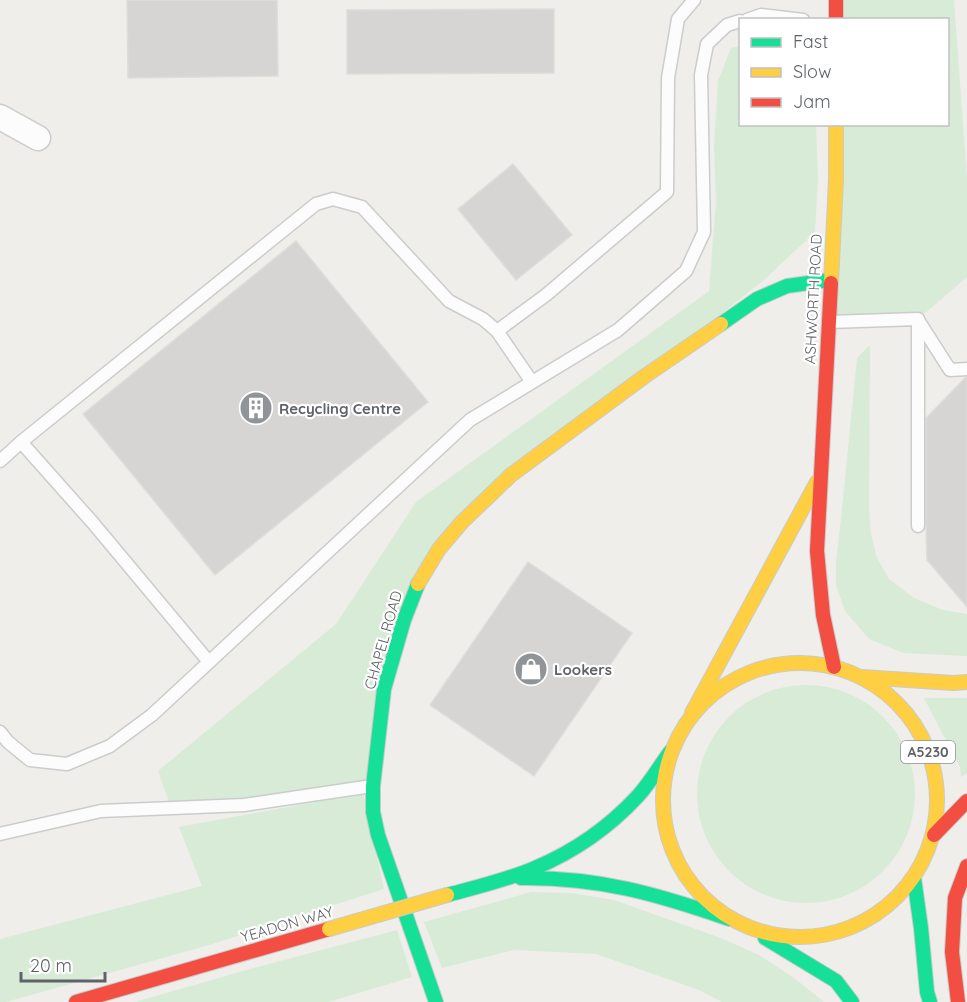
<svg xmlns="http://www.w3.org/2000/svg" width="967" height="1002" viewBox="0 0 967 1002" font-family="Quicksand,sans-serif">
	<rect width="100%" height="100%" fill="#efeeea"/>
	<!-- green -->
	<g fill="#d8ebd6">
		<path d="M836 0H954L967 179V277L918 319 835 322 836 125 948 124V20L836 19Z"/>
		<path d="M740 46V124L816 125 818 180 815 232 765 279 432 547 363 787 171 808 158 771 336 624 416 502 709 291 716 202 714 145 718 81 731 48Z"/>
		<path d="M870 345 869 506 871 534 877 558 889 579 914 598 943 610 967 614V656L904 653 869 639 845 611 836 585V562L842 509 857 358Z"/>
		<circle cx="806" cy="794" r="109"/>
		<path d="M924 698H967V773L961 777 960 767Z"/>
		<path d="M363 793 384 889 209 945 6 1002H0V939L202 886 179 827Z"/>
		<path d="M531 892 571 893 614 900 721 938 759 955 794 978 824 1002H722L699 990 596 954 514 950 442 968 424 922Z"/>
		<path d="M397 930 412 977 328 1002H135L250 969Z"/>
	</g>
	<!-- building -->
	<g fill="#d6d5d3" stroke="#deddd9" stroke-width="1.5">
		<path d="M127 0H277L278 76 128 78Z"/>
		<path d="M554 9V73L347 74V10Z"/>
		<path d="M513 164 572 235 516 280 458 209Z"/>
		<path d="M296 241 428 402 215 575 83 414Z"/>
		<path d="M966 377H967V607L927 560 926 527V418Z"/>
		<path d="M528 562 632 633 534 776 430 705Z"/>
	</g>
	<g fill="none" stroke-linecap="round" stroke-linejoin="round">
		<!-- lane casing -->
		<g stroke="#cbcccc" stroke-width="15">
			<g id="lane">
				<path d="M747 20 761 15 803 20"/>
				<path d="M918 320 950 370 967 369"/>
				<path d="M829 322 918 319V526"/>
				<path d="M497 331 546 295 667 192 668 78 678 19 694 0"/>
				<path d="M21 442 93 523 209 662"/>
				<path d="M0 461 21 442 316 204 333 199 362 207 449 301 483 319 497 331 532 382"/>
				<path d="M0 732 8 742 30 760 67 764 110 746 152 715 470 420 618 330 686 271 704 232 701 75 707 44 727 25 740 21"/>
				<path d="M0 834 101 811 244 805 372 786"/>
			</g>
		</g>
		<!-- street casing -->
		<g stroke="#cbcccc" stroke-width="27">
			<path id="street" d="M0 117 38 138"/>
		</g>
		<!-- fast casing -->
		<g stroke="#cacacb" stroke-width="16">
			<g id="fast">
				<path d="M721 324 757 299 787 286 830 280"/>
				<path d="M418 584 404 620 384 689 373 786V812L378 835 436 1002"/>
				<path d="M521 878C598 877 657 894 729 919"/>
				<path d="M914 878 921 928 927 992 930 1002"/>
				<path d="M447 895C477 887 507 880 535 868 573 852 609 827 637 797 650 783 659 767 670 752"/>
				<path d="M765 938 836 981 852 1002"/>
			</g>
		</g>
		<!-- slow casing -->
		<g stroke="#cacacb" stroke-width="16">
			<g id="slow">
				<path d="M831 283 836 180V124"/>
				<path d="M418 584 439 549 462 522 511 475 645 376 721 324"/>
				<circle cx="800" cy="800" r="137"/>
				<path d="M862 677 953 683 967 682"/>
				<path d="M692 713 817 482"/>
			</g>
		</g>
		<!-- jam casing -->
		<g stroke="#cacacb" stroke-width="16">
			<g id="jam">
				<path d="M836 0V20"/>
				<path d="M831 283 817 551 823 615 834 667"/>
				<path d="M934 835 967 801"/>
				<path d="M76 1002 329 929"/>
				<path d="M958 1002 952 952 955 898 967 866"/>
			</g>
		</g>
		<!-- lane -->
		<use href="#lane" stroke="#fdfcfc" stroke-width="12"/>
		<!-- street -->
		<use href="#street" stroke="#fdfcfc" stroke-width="24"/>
		<!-- fast -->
		<use href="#fast" stroke="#16e098" stroke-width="14"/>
		<!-- slow -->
		<use href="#slow" stroke="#ffcf43" stroke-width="14"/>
		<!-- jam -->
		<use href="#jam" stroke="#f24e42" stroke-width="14"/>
		<!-- slow-bridge casing -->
		<g stroke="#cacacb" stroke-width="16" stroke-linecap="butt">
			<path id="slow-bridge" d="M329 929 447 895"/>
		</g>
		<!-- slow-bridge -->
		<use href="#slow-bridge" stroke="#ffcf43" stroke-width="14"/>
	</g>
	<!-- icons -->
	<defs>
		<g id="building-disc" transform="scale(1.725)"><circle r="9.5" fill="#919496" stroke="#fff"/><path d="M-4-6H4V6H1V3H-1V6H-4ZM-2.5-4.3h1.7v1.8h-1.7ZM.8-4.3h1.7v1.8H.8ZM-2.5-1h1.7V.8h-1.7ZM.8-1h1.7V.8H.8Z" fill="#fff"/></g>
		<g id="shop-disc" transform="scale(1.725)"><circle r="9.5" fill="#919496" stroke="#fff"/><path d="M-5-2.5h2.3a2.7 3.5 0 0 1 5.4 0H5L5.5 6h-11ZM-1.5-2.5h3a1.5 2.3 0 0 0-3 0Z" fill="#fff"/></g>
	</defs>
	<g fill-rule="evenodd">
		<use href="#building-disc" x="256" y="408"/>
		<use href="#shop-disc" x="531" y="669"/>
	</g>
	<g text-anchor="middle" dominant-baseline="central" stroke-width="4.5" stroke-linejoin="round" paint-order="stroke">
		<!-- shield labels -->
		<rect fill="#fff" stroke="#8f9295" stroke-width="1.5" x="901" y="741" width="54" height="22" rx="4.5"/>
		<g font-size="14" font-weight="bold" fill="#5f6368">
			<text x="928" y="752">A5230</text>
		</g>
		<!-- street labels -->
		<g font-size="15" fill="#5f6368" stroke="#fff">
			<text transform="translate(813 299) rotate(-87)">ASHWORTH ROAD</text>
			<text transform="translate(383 640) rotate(-74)">CHAPEL ROAD</text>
			<text transform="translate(287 924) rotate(-16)">YEADON WAY</text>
		</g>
		<!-- poi labels -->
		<g font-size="15" font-weight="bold" fill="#5f6368" stroke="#fff" text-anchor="start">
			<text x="279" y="408">Recycling Centre</text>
			<text x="554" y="669">Lookers</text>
		</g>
	</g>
	<!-- legend -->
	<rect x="739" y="18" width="210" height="108" fill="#ffffff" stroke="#bfc1c3" stroke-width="1.5"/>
	<rect x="751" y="38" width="30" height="9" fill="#16e098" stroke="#bfc1c3" stroke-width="1.5"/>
	<text x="793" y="48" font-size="18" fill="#5f6368">Fast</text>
	<rect x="751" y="68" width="30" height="9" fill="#ffcf43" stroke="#bfc1c3" stroke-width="1.5"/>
	<text x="793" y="78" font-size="18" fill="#5f6368">Slow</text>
	<rect x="751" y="98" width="30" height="9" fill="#f24e42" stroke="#bfc1c3" stroke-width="1.5"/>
	<text x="793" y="108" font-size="18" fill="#5f6368">Jam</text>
	<!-- scale -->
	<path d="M21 972v9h84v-9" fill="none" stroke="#5f6368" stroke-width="3"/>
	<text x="30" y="972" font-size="18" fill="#5f6368" stroke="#ffffff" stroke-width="4.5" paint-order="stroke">20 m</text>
</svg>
